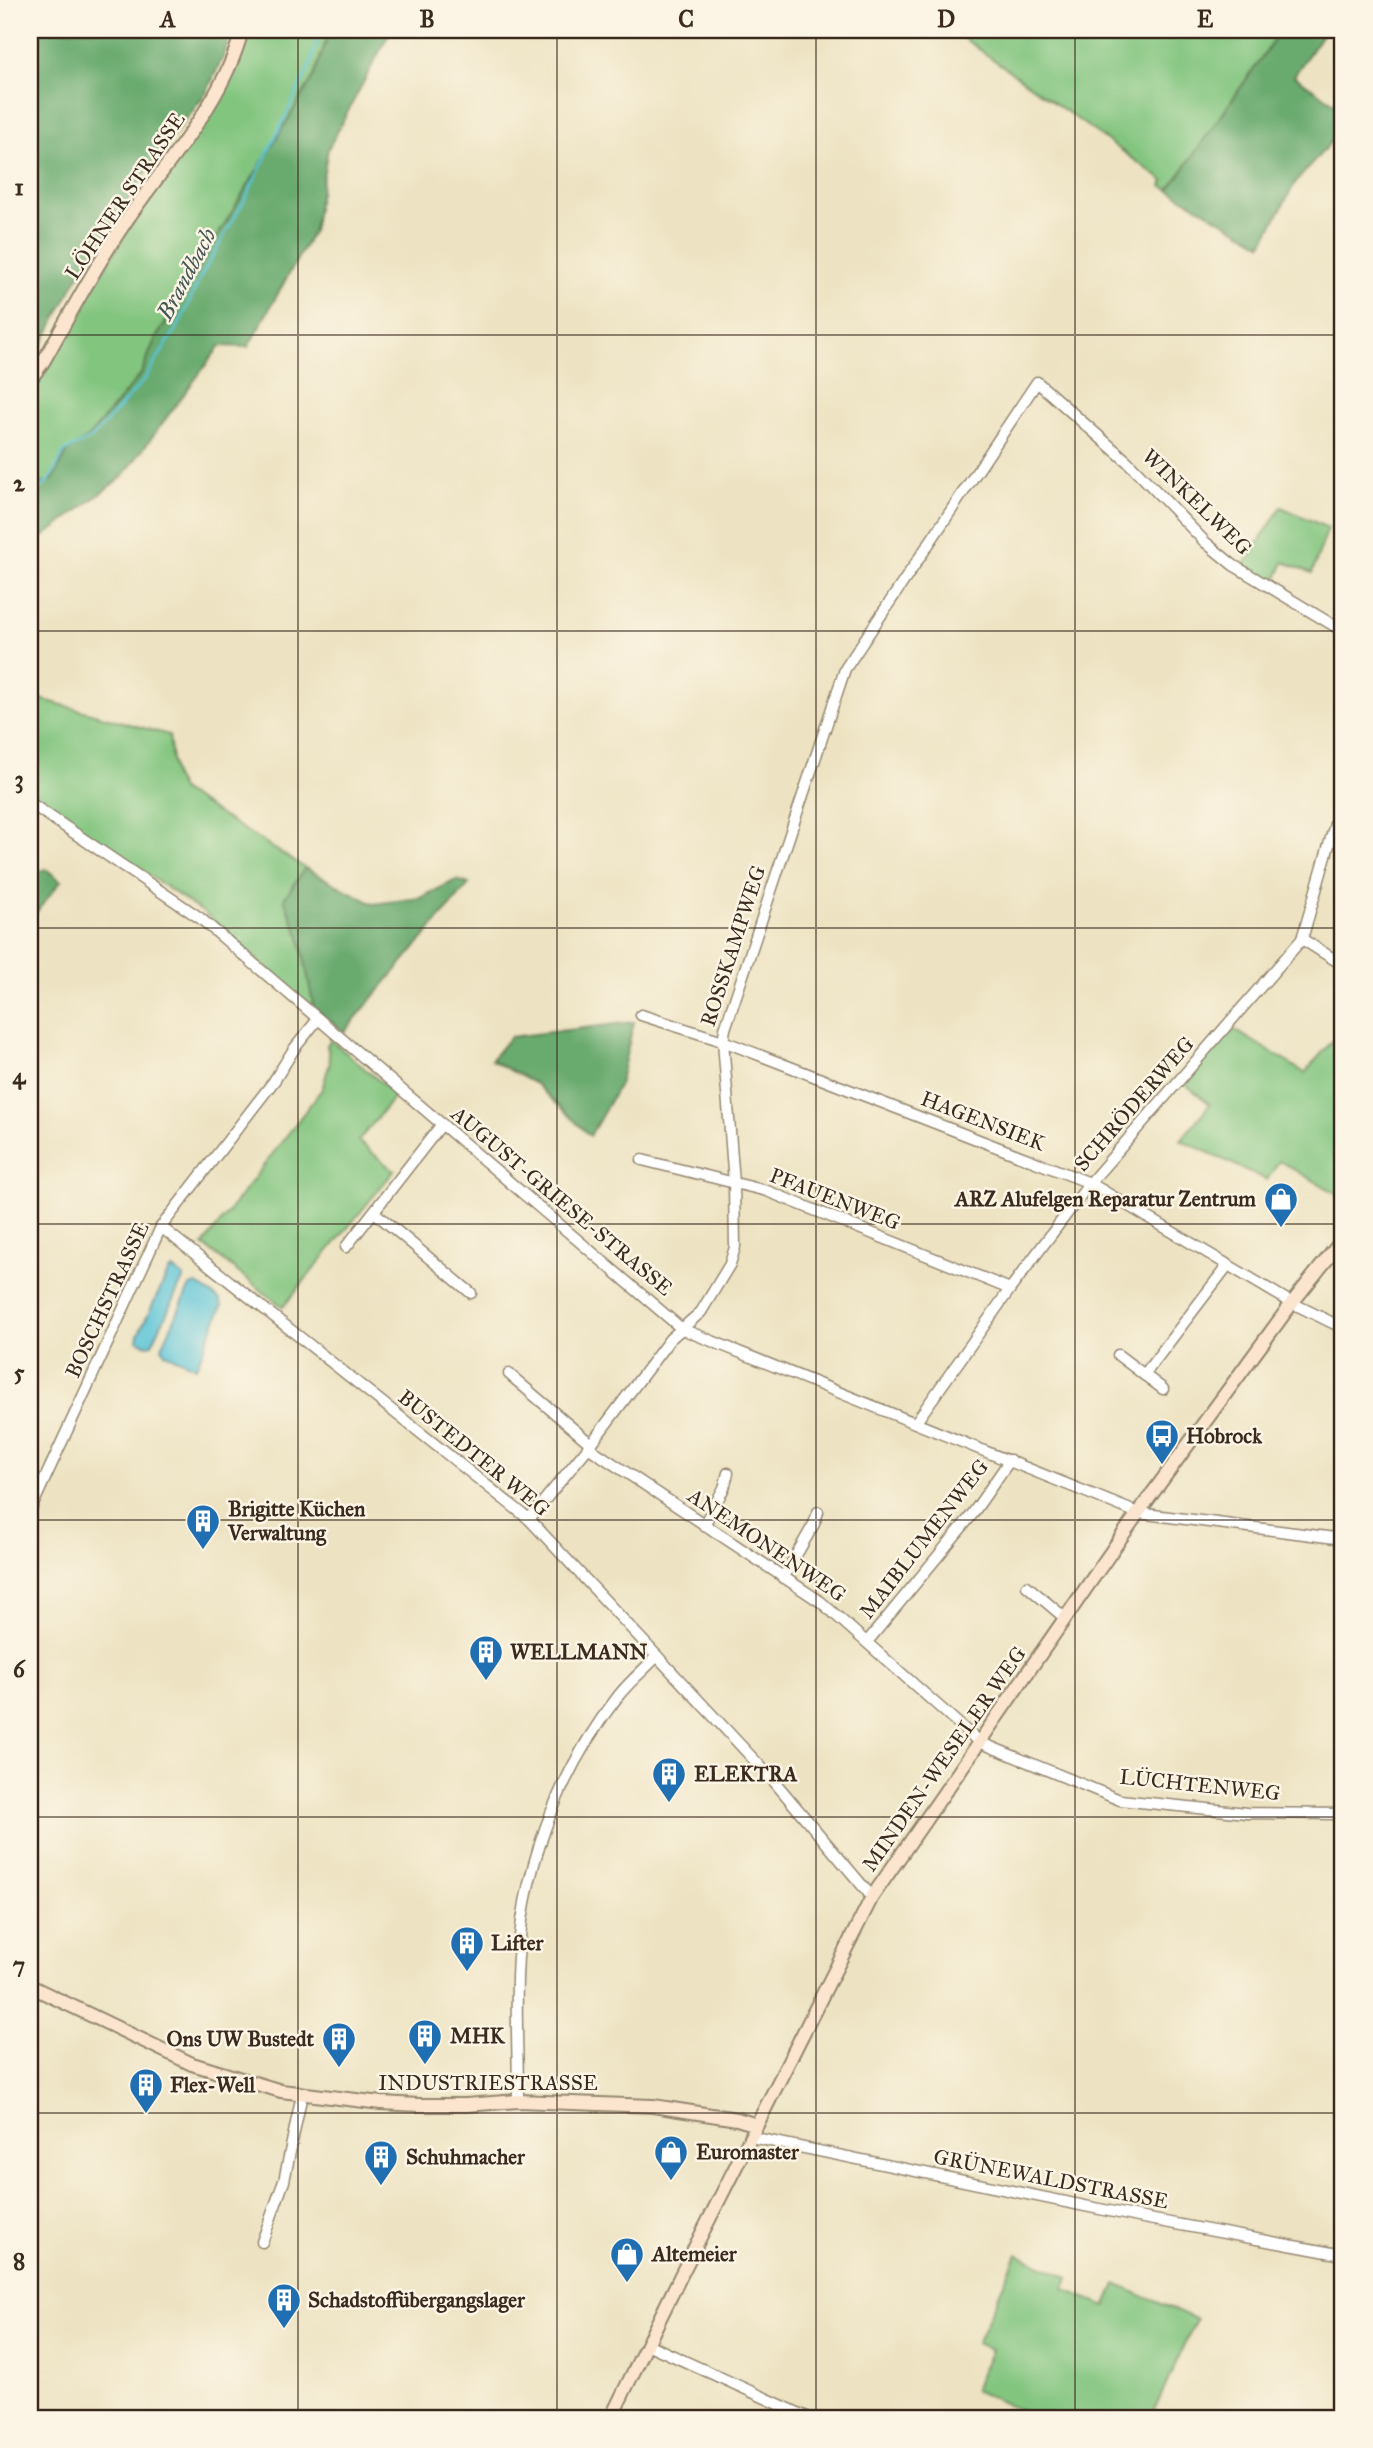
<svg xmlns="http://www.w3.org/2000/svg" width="1373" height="2448" viewBox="0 0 1373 2448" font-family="'IM FELL Great Primer',serif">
	<rect width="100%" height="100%" fill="#fcf5e5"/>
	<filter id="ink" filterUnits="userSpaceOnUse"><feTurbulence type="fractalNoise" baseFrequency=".0143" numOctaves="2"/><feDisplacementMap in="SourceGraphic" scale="14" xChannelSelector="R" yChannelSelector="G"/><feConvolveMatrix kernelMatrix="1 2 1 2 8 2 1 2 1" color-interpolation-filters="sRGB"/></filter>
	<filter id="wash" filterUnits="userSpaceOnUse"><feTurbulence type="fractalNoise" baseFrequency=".00686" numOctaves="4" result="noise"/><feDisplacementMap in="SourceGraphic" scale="28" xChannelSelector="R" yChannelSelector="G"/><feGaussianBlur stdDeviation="1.57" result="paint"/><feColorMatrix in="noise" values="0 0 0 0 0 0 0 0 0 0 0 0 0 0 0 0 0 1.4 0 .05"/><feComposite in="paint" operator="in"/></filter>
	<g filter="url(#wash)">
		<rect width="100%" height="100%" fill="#ede3c2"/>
		<!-- green -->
		<g fill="#82c57f" stroke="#5e784e" stroke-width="2">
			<path d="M248 30H330L314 76 155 340 141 374 88 438 67 452 53 480 30 487V390L43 373 78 311 137 216 218 104 239 62Z"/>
			<path d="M952 30H1281L1169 190 1162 186 1164 181Z"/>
			<path d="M1281 507 1328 528 1312 573 1284 562 1274 585 1244 566Z"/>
			<path d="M30 696 169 735 174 777 182 791 305 868 284 899 300 937 314 1008 297 996 207 915 30 794Z"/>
			<path d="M1230 1027 1305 1073 1332 1041 1343 1047V1197L1279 1161 1267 1180 1181 1140 1210 1104 1181 1081Z"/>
			<path d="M331 1040 396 1095 358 1141 394 1171 283 1307 203 1245 322 1089 330 1062 327 1045Z"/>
			<path d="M1017 2254 1068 2277 1064 2289 1106 2307 1116 2284 1196 2319 1151 2418H1038L974 2390 991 2350 977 2343Z"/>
		</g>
		<!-- forest -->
		<g fill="#69aa6e" stroke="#526a46" stroke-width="2">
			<path d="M30 30H230L225 53 206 93 153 162 79 275 30 367Z"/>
			<path d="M330 30H391L328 149 313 231 248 347 220 346 123 476 30 547V487L53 480 67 452 88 438 141 374 155 340 314 76Z"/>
			<path d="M1281 30H1325L1294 76 1343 109V128L1295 183 1262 244 1169 190Z"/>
			<path d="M305 868 373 904 420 898 456 880 469 884 344 1032 314 1008 300 937 284 899Z"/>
			<path d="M46 869 61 881 30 920V874Z"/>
			<path d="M634 1022 619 1085 590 1136 536 1084 491 1060 510 1037Z"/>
		</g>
		<!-- water -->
		<g fill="#5bc4d7" stroke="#4b777a" stroke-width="2">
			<path d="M173 1269 184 1277 152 1344 147 1345 137 1340 138 1335 169 1271Z"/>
			<path d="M197 1284 220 1300 222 1306 196 1367 165 1353 162 1347 190 1286Z"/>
		</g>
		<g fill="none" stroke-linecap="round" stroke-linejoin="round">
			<!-- stream -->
			<path stroke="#5bc4d7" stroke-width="2.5" d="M30 498 51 478 64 452 92 438 144 380 180 323 200 278 245 199 310 66 320 30"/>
		</g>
	</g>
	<g filter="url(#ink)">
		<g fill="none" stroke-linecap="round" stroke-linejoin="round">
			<!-- street casing -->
			<g stroke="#948670" stroke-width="13">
				<g id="street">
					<path d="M30 803 200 918 682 1329 1138 1513 1343 1539"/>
					<path d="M1302 939 1343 965"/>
					<path d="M641 1015 723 1041 1090 1183 1292 1303 1343 1328"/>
					<path d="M642 1160 767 1191 1010 1289"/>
					<path d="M374 1212 471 1293"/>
					<path d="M161 1227 529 1519 773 1780 872 1897"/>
					<path d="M346 1247 442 1124"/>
					<path d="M1118 1355 1163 1389"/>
					<path d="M509 1374 591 1444"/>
					<path d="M1144 1375 1228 1265"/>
					<path d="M916 1422 1010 1289 1090 1183 1302 939 1343 796"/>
					<path d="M588 1447 821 1602 979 1742 1120 1800 1247 1813 1343 1814"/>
					<path d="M30 1511 161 1227 274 1081 294 1049 318 1019"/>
					<path d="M529 1519 591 1444 670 1339 701 1312 730 1264 735 1247 734 1183 723 1041 725 1029 845 669 1037 382 1128 462 1205 542 1233 565 1343 631"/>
					<path d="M704 1525 724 1488 728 1473"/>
					<path d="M783 1578 814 1524 818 1512"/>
					<path d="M1027 1586 1065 1618"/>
					<path d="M867 1642 971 1516 1010 1460"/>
					<path d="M518 2101C518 2060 516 2018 517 1977 520 1875 556 1775 619 1695 630 1681 645 1669 657 1656"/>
					<path d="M751 2137 1143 2218 1343 2255"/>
					<path d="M262 2242 284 2181 302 2094"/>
					<path d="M647 2344 809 2418"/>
				</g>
			</g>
			<!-- secondary casing -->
			<g stroke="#948670" stroke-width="16">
				<g id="secondary">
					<path d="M30 380 43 362C69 316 94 268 124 224 166 162 223 104 242 30"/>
					<path d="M30 1986 192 2064 281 2091 381 2103 419 2105H466L518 2101 653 2106 737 2119 757 2125"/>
					<path d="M611 2418 682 2273 872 1897 1138 1513 1292 1303 1343 1239"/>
				</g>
			</g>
			<!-- street -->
			<use href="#street" stroke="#fff" stroke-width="10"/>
			<!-- secondary -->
			<use href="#secondary" stroke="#fbe5cf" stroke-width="12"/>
		</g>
	</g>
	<!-- grid -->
	<path fill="none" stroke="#3b2a1e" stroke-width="2" stroke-opacity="0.55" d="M298 30V2418M557 30V2418M816 30V2418M1075 30V2418M30 335H1343M30 631H1343M30 928H1343M30 1224H1343M30 1520H1343M30 1817H1343M30 2113H1343"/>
	<!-- icons -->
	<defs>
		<g id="shop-pin" transform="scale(1.75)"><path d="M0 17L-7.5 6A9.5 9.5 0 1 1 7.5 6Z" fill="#1f6fb2" stroke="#fcf5e5"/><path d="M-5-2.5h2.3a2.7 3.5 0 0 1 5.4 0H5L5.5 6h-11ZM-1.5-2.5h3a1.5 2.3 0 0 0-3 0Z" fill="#fff"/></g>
		<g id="bus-pin" transform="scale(1.75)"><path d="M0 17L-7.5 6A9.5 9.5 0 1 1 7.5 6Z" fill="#1f6fb2" stroke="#fcf5e5"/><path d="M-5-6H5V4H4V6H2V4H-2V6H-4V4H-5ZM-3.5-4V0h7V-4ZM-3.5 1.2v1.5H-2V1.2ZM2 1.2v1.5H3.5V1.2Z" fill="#fff"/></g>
		<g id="building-pin" transform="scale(1.75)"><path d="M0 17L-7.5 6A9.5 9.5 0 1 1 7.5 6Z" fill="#1f6fb2" stroke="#fcf5e5"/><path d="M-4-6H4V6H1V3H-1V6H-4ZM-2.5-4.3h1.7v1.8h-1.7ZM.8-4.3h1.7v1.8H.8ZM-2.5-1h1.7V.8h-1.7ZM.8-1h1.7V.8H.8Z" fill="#fff"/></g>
	</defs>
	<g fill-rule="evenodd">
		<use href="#shop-pin" x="1281" y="1199"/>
		<use href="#bus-pin" x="1162" y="1436"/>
		<use href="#building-pin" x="203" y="1521"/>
		<use href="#building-pin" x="486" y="1652"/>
		<use href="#building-pin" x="669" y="1774"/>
		<use href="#building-pin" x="467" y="1943"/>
		<use href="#building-pin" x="425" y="2036"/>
		<use href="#building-pin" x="339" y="2039"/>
		<use href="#building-pin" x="146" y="2085"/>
		<use href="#shop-pin" x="671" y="2152"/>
		<use href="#building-pin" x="381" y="2157"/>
		<use href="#shop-pin" x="627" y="2254"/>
		<use href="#building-pin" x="284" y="2300"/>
	</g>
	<g text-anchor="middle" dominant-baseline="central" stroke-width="5" stroke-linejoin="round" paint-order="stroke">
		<!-- street labels -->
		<g font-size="21" fill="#3b2a1e" stroke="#fcf5e5">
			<text transform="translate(125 196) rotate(-56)">LÖHNER STRASSE</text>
			<text transform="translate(1197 502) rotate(44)">WINKELWEG</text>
			<text transform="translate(733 946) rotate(-72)">ROSSKAMPWEG</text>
			<text transform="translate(1134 1104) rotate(-49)">SCHRÖDERWEG</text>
			<text transform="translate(983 1121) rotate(21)">HAGENSIEK</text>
			<text transform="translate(835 1199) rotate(21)">PFAUENWEG</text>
			<text transform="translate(562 1201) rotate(40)">AUGUST-GRIESE-STRASSE</text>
			<text transform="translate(107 1300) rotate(-65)">BOSCHSTRASSE</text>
			<text transform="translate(474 1453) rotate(39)">BUSTEDTER WEG</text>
			<text transform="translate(924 1539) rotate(-52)">MAIBLUMENWEG</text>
			<text transform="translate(767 1545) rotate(34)">ANEMONENWEG</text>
			<text transform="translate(944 1759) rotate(-55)">MINDEN-WESELER WEG</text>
			<text transform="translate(1200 1785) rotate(6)">LÜCHTENWEG</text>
			<text x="488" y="2083">INDUSTRIESTRASSE</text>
			<text transform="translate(1051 2179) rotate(11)">GRÜNEWALDSTRASSE</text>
		</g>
		<!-- poi labels -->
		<g font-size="21" font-weight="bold" fill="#3b2a1e" stroke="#fcf5e5" text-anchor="start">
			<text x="1256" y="1199" text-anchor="end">ARZ Alufelgen Reparatur Zentrum</text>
			<text x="1186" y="1436">Hobrock</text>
			<text x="228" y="1509">Brigitte Küchen<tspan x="228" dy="24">Verwaltung</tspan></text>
			<text x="510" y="1652">WELLMANN</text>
			<text x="694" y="1774">ELEKTRA</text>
			<text x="491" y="1943">Lifter</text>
			<text x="450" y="2036">MHK</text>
			<text x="314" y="2039" text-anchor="end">Ons UW Bustedt</text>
			<text x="170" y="2085">Flex-Well</text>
			<text x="696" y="2152">Euromaster</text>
			<text x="406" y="2157">Schuhmacher</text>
			<text x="652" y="2254">Altemeier</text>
			<text x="308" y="2300">Schadstoffübergangslager</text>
		</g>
		<!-- water labels -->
		<g font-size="23" font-style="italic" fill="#455856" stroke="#fcf5e5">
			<text transform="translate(186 274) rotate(-62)">Brandbach</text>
		</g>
	</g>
	<!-- margin -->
	<rect width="1373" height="2448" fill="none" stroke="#fcf5e5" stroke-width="77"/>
	<rect x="38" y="38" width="1296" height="2372" fill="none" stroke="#3b2a1e" stroke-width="2.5"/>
	<g font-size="23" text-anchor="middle" font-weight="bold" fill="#3b2a1e">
		<text x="168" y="27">A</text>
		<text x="427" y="27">B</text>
		<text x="686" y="27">C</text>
		<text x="946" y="27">D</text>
		<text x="1205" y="27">E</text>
		<text x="19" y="195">1</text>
		<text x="19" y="491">2</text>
		<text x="19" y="787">3</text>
		<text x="19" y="1084">4</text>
		<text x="19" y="1380">5</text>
		<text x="19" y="1677">6</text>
		<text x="19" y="1973">7</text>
		<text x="19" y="2269">8</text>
	</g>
</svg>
